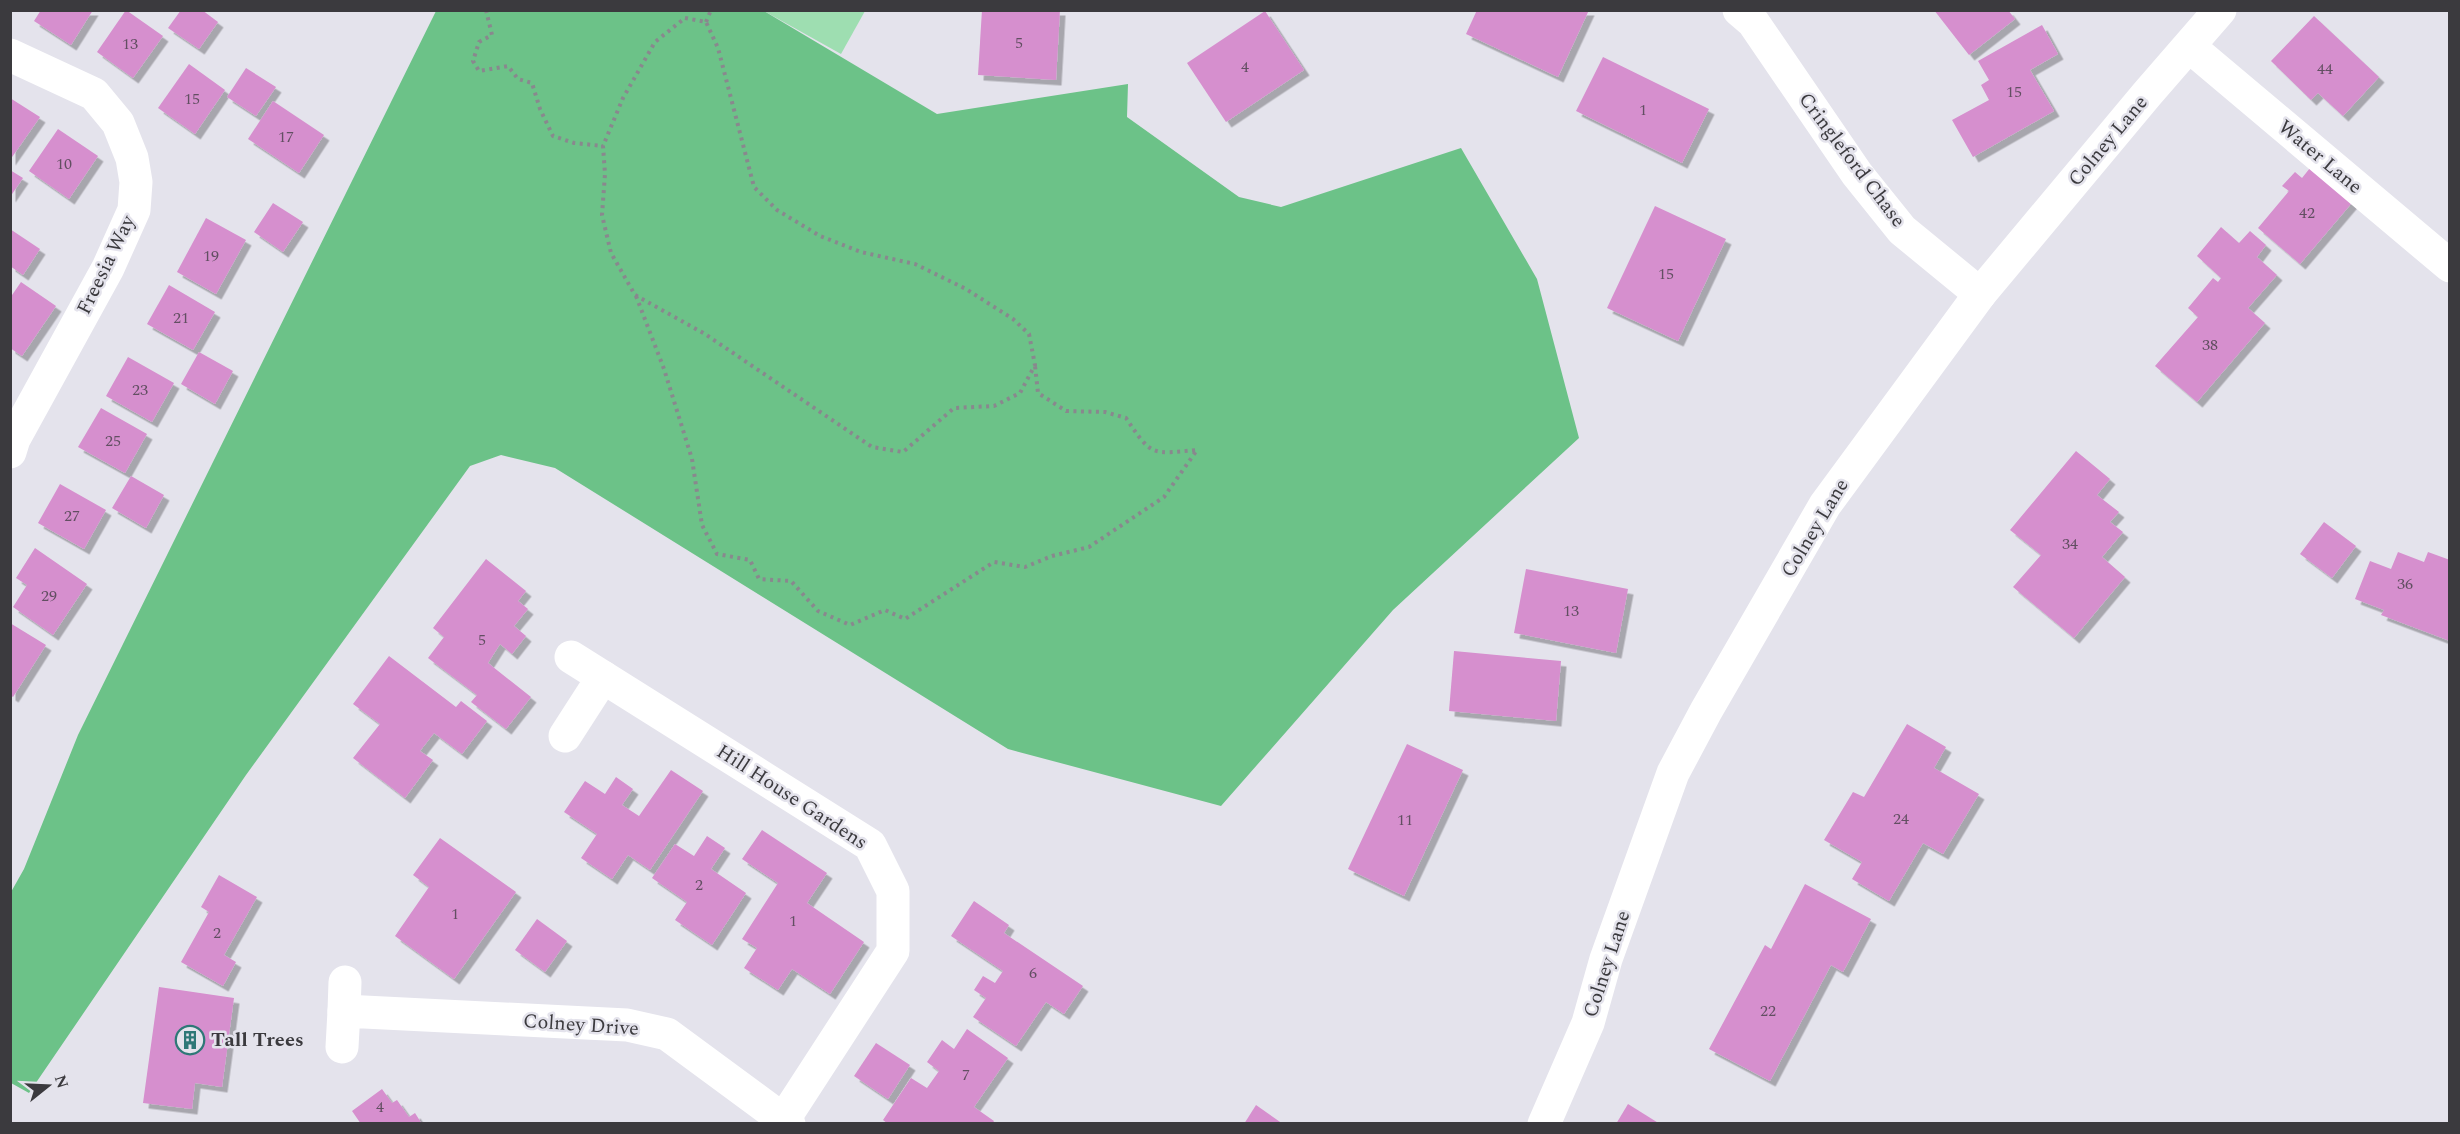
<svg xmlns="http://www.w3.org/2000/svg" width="2460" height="1134" viewBox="0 0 2460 1134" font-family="Spectral,serif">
	<defs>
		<filter id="shadow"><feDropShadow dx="5.5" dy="5.5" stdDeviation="0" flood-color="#0004"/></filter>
	</defs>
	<rect width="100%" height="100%" fill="#e4e3ec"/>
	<!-- green -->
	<path fill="#9edeb1" d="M764 11H865L841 54Z"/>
	<!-- forest -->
	<path fill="#6cc288" d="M436 11H764L937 114 1128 84 1127 117 1239 197 1281 207 1461 148 1537 279 1579 438 1393 610 1221 806 1008 749 555 468 501 455 470 466 246 775 29 1093 11 1083V892L24 869 78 735Z"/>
	<!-- building -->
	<g fill="#d68fce" filter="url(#shadow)">
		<path d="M41 10H93L71 45 34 21Z"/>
		<path d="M126 10 163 36 133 78 97 52Z"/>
		<path d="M181 10H202L218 22 199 49 168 28Z"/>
		<path d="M982 10H1060L1056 80 978 75Z"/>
		<path d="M1477 10H1589L1558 77 1466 34Z"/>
		<path d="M1934 10H2008L2015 19 1969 55Z"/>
		<path d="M1265 11 1304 70 1226 122 1187 63Z"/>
		<path d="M2314 16 2379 77 2343 116 2318 93 2311 100 2271 61Z"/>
		<path d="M2042 25 2058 54 2030 70 2054 111 1973 157 1952 120 1989 100 1981 85 1989 80 1978 61Z"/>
		<path d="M1603 57 1709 109 1682 163 1576 111Z"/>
		<path d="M189 64 225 90 195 134 158 108Z"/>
		<path d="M246 68 276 87 256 116 227 97Z"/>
		<path d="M10 98 40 117 10 160Z"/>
		<path d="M273 101 324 135 299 173 248 139Z"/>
		<path d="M58 129 98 156 69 199 29 171Z"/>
		<path d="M2314 163 2356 198 2300 264 2258 228 2289 191 2282 186 2295 172 2302 178Z"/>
		<path d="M10 170 23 178 10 197Z"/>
		<path d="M273 203 303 222 283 252 254 232Z"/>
		<path d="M1655 206 1726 239 1678 341 1607 308Z"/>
		<path d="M206 218 246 240 216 294 177 272Z"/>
		<path d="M2221 227 2239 243 2250 231 2266 245 2257 257 2277 275 2248 308 2265 323 2197 402 2155 366 2198 317 2188 308 2213 278 2218 282 2221 278 2197 256Z"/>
		<path d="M10 229 40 249 23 275 10 266Z"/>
		<path d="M21 282 56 306 22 356 10 348V298Z"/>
		<path d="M169 285 215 312 193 350 147 324Z"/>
		<path d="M199 352 233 371 215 404 181 384Z"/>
		<path d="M128 357 174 383 152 422 106 396Z"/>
		<path d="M101 408 147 434 125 473 78 447Z"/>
		<path d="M2076 451 2110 479 2097 495 2119 512 2110 522 2123 532 2102 557 2125 577 2074 638 2013 587 2041 555 2010 530Z"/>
		<path d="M131 476 164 495 146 528 112 508Z"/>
		<path d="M60 484 106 510 84 549 38 523Z"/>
		<path d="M2324 522 2356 546 2332 578 2300 554Z"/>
		<path d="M35 548 87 584 53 635 13 607 27 585 16 578Z"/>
		<path d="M2398 552 2424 562 2428 552 2450 560V641L2381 615 2384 610 2355 599 2370 561 2391 569Z"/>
		<path d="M486 559 526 591 518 601 528 609 514 626 526 636 512 654 500 644 488 663 531 697 506 729 471 702 477 695 428 658 444 637 433 628Z"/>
		<path d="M1526 569 1628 589 1616 653 1514 633Z"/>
		<path d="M10 623 46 645 13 697 10 695Z"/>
		<path d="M1454 651 1561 661 1556 721 1449 711Z"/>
		<path d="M389 656 456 707 461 701 487 721 462 754 434 733 420 751 433 760 405 798 353 758 380 724 353 704Z"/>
		<path d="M1907 724 1946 747 1934 768 1979 794 1943 854 1923 843 1889 901 1852 879 1862 862 1824 840 1853 792 1864 797Z"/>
		<path d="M1407 744 1463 770 1404 896 1348 869Z"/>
		<path d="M671 770 703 791 650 870 628 855 612 879 581 858 597 834 564 812 585 781 605 794 616 777 633 789 622 805 639 816Z"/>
		<path d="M762 830 827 873 807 903 864 942 830 994 792 969 778 990 744 968 757 948 742 939 778 883 742 859Z"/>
		<path d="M707 836 725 848 711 869 746 893 712 945 675 920 687 902 652 878 675 844 694 856Z"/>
		<path d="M440 838 516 892 454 979 395 936 429 887 413 875Z"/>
		<path d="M219 875 257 897 224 955 236 962 223 986 181 962 209 912 201 907Z"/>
		<path d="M1805 884 1871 919 1843 972 1831 965 1770 1081 1709 1049 1765 945 1771 949Z"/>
		<path d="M974 901 1009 925 1004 933 1083 986 1064 1014 1046 1002 1016 1046 973 1017 986 998 974 990 983 976 995 983 1003 971 951 936Z"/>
		<path d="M537 919 567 941 545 972 515 950Z"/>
		<path d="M159 987 234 998 222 1087 195 1083 192 1109 143 1103Z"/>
		<path d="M967 1029 1008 1058 974 1107 994 1121 992 1124H888L883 1120 911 1078 927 1088 939 1071 927 1062 942 1040 954 1049Z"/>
		<path d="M876 1043 910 1065 888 1099 854 1076Z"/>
		<path d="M382 1089 392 1103 397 1100 409 1117 415 1113 422 1124H361L352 1111Z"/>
		<path d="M1628 1104 1660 1124H1616Z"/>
		<path d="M1256 1105 1283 1124H1244Z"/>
	</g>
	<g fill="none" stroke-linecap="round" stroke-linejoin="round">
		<!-- path -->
		<g stroke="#89888e" stroke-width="4" stroke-dasharray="3 4.5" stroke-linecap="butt">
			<path d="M486 10 492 35 479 42 473 61 479 71 508 66 518 79 532 83 540 109 553 136 574 143 603 146"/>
			<path d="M685 18 706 22 718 48 754 187 777 210 820 236 861 252 915 264 966 289 1013 319 1029 334 1035 365 1020 393 994 406 954 408 903 452 872 447 705 334 635 295 611 253 602 215 605 174 603 146 623 98 655 42Z"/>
			<path d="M706 22 711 10"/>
			<path d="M636 296 664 369 692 459 702 525 717 554 750 560 759 579 791 581 818 611 850 625 885 610 905 619 994 562 1025 567 1052 556 1089 547 1164 497 1197 450C1151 454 1152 457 1126 418L1105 412 1066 411 1038 393 1035 366"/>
		</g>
		<!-- street -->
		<g stroke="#fff" stroke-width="33">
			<path d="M1739 10 1753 22 1857 174 1902 230 1980 294"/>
			<path d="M2190 47 2450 266"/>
			<path d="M10 55 94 94 118 123 132 158 136 182 134 210 108 268 14 439 10 452"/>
			<path d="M571 657 870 845 893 891V951L784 1119"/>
			<path d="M565 736 603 677"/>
			<path d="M344 1011 345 982"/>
			<path d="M342 1047 344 1011 627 1025 667 1034 789 1124"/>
			<path d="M1544 1124 1588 1023 1606 959 1673 773 1706 711 1825 505 1980 294 2147 94 2220 10"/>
		</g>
	</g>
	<!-- icons -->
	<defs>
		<g id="building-ring" transform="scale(1.5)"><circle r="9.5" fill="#e4e3ec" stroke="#2e7877" stroke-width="1.5"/><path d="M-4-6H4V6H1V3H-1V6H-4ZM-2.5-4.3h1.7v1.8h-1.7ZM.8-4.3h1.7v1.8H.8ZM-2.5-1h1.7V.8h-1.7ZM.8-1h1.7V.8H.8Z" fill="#2e7877"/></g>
	</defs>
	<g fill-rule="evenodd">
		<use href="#building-ring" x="190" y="1040"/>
	</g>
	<g text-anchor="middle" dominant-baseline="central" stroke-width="5" stroke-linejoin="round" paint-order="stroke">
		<!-- number labels -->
		<g font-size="16" fill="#624f62">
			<text x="1019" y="43">5</text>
			<text x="130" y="44">13</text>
			<text x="1245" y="67">4</text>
			<text x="2325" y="69">44</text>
			<text x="2014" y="92">15</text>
			<text x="192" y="99">15</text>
			<text x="1643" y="110">1</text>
			<text x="286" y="137">17</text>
			<text x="64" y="164">10</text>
			<text x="2307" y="213">42</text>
			<text x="211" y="256">19</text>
			<text x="1666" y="274">15</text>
			<text x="181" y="318">21</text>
			<text x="2210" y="345">38</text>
			<text x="140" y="390">23</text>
			<text x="113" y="441">25</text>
			<text x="72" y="516">27</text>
			<text x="2070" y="544">34</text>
			<text x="2405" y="584">36</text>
			<text x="49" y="596">29</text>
			<text x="1571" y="611">13</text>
			<text x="482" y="640">5</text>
			<text x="1901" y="819">24</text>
			<text x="1405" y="820">11</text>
			<text x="699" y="885">2</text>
			<text x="455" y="914">1</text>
			<text x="793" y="921">1</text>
			<text x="217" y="933">2</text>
			<text x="1033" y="973">6</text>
			<text x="1768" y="1011">22</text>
			<text x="966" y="1075">7</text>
			<text x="380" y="1107">4</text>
		</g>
		<!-- street labels -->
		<g font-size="20" fill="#3b3a3e" stroke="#e4e3ec">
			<text transform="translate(2108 141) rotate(-50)">Colney Lane</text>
			<text transform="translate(2320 157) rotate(40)">Water Lane</text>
			<text transform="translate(1852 160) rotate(53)">Cringleford Chase</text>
			<text transform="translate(106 265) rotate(-64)">Freesia Way</text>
			<text transform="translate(1815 528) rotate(-59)">Colney Lane</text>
			<text transform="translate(792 797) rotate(33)">Hill House Gardens</text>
			<text transform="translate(1607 964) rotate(-72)">Colney Lane</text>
			<text transform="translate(581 1025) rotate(4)">Colney Drive</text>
		</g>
		<!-- poi labels -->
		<g font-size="20" font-weight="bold" fill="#3b3a3e" stroke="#e4e3ec" text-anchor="start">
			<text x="211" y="1040">Tall Trees</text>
		</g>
	</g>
	<!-- border -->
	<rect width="2460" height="1134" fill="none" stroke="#3b3a3e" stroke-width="24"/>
	<!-- north arrow -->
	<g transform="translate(48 1086) rotate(72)" stroke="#e4e3ec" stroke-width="4.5" paint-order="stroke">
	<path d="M0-4.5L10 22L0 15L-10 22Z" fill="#3b3a3e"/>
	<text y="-9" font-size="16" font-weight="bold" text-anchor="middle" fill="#3b3a3e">N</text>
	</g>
</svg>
